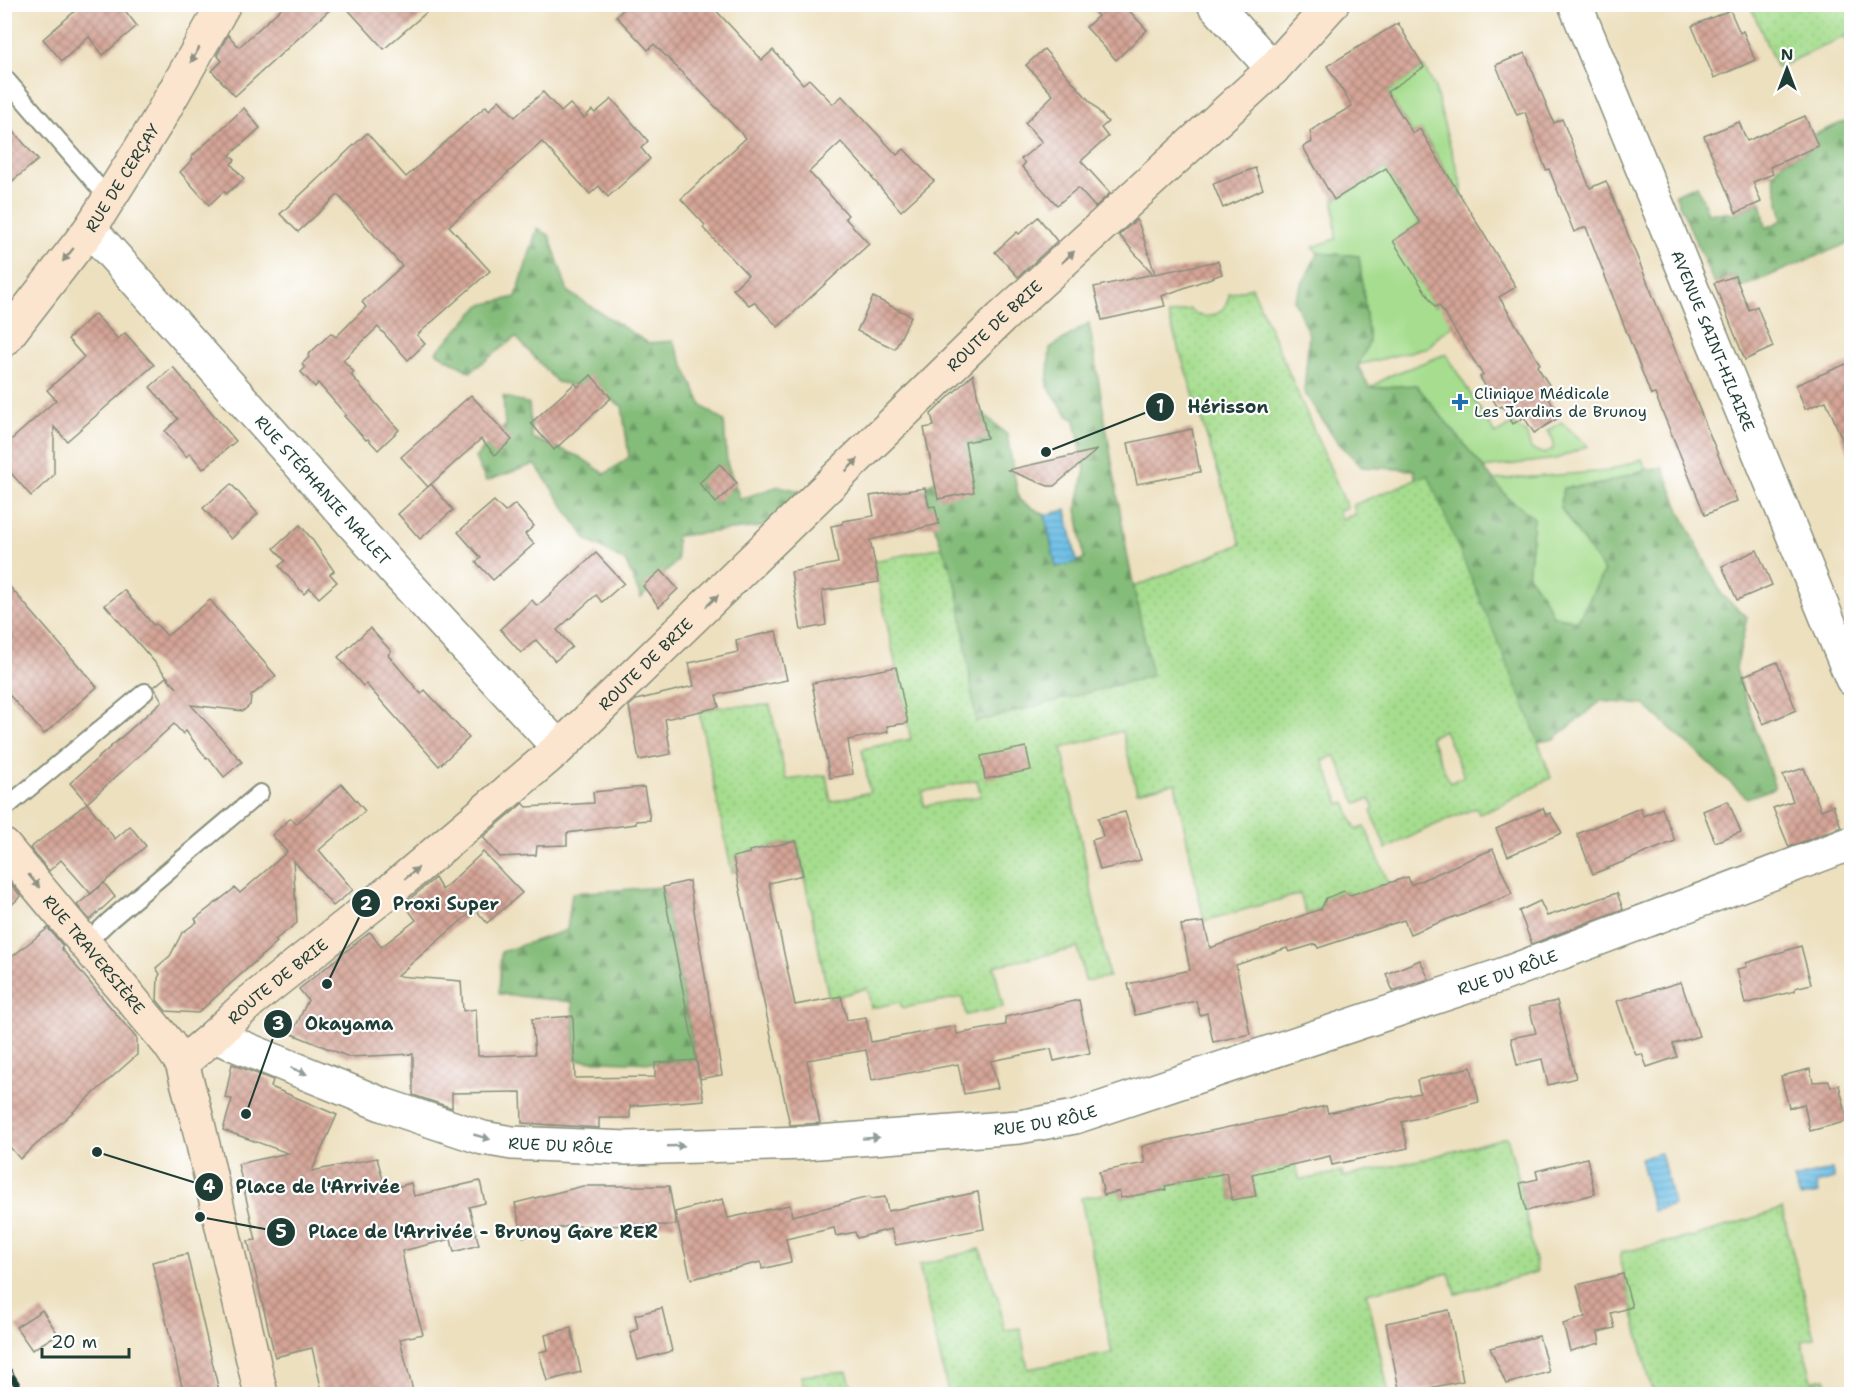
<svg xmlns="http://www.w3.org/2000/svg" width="1856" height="1399" viewBox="0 0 1856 1399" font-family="'Shantell Sans',sans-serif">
	<defs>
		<pattern id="forest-firs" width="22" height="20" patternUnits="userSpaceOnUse" patternTransform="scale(1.5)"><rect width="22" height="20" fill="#84bc79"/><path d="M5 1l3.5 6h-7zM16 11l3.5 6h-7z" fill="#6b9a64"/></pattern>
		<pattern id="park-dots" width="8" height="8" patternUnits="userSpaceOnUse" patternTransform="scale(1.5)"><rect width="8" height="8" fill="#a6dd8e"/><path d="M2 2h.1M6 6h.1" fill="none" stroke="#8ebf7b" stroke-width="1.8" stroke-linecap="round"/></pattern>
		<pattern id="water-rules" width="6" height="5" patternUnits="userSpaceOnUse" patternTransform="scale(1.5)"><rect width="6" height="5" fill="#6abde6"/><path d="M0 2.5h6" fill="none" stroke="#579bbb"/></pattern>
		<pattern id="building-cross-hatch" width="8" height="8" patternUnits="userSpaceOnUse" patternTransform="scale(1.5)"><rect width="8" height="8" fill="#d5a497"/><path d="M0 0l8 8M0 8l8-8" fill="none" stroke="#ac877c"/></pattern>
	</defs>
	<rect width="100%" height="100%" fill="#fff"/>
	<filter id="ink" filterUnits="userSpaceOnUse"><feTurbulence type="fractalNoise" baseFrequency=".0167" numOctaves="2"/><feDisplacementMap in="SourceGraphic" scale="12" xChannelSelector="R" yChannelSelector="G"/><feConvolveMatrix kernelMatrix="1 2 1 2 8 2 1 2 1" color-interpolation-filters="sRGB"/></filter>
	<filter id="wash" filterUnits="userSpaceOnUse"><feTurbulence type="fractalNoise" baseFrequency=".008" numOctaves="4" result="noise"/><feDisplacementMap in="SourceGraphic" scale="24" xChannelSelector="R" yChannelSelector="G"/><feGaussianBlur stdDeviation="1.35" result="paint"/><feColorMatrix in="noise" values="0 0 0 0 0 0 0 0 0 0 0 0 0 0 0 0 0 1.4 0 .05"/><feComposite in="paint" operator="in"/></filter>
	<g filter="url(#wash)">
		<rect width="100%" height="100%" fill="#ede0bf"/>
		<!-- grass -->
		<g fill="#a6dd8e" stroke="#628d61" stroke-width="1.5">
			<path d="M1424 67 1435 88 1446 132 1462 186V198L1421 130 1413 134 1387 92Z"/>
			<path d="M1386 168 1420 223 1394 241 1435 307 1461 291 1474 312 1438 336 1429 347 1358 365 1369 342 1359 256 1318 253 1313 247 1336 239 1334 200Z"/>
			<path d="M1446 354 1495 434 1513 424 1526 433 1531 449 1544 454 1553 449V439L1547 431 1561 422 1588 446 1556 459 1483 468 1416 385 1370 388 1389 376Z"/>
			<path d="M1642 459 1646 469 1603 484 1563 488 1560 507 1604 571 1578 621 1553 616 1543 596 1528 575 1534 518 1508 498 1493 480 1608 471Z"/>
		</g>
		<!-- forest -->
		<g fill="url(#forest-firs)" stroke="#527c56" stroke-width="1.5">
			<path d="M1851 119V242L1740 288 1735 276 1714 283 1675 194 1697 185 1708 213H1736L1761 202 1766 228 1783 220 1773 174 1784 161 1818 146 1813 135Z"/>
			<path d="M537 229 549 235 568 292 648 343 673 341 702 406 724 421 727 463 740 499 779 486 800 491 777 525 676 536 677 561 641 598 626 562 587 540 535 464 486 481 475 458 505 426 503 396 529 404 532 438 580 457 605 474 629 457 622 406 593 389 557 382 516 337 470 372 436 352 481 305 516 297Z"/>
			<path d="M1318 253 1359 256 1369 342 1358 366 1370 388 1416 385 1508 498 1534 518 1528 575 1543 596 1553 616 1578 621 1604 571 1560 507 1563 488 1603 484 1646 469 1663 468 1681 513 1722 595 1747 617 1736 669 1775 788 1747 798 1645 705 1601 701 1554 739 1527 744 1423 528 1414 470 1362 467 1335 439 1304 392 1309 335 1294 300Z"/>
			<path d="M1089 323 1128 559 1152 676 976 722 958 592 934 525 927 497V485L945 477 964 442 981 439V412L1007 435 1019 500 1045 515 1056 567 1084 559 1077 509 1085 470 1075 420 1068 416 1047 385 1050 348Z"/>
			<path d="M663 887 696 1060 655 1063 576 1060 572 1002 499 994 501 952 567 930 572 893Z"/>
		</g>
		<!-- park -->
		<g fill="url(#park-dots)" stroke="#628d61" stroke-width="1.5" fill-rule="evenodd">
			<path d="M1750 5H1851V50L1845 36 1777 68Z"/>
			<path d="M1252 287 1347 507 1338 511 1342 519 1356 514 1353 505 1428 475 1530 719 1551 778 1502 805 1479 814 1476 808 1430 827 1386 849 1371 811 1374 809 1370 799 1356 803 1335 755 1323 761 1340 804 1345 802 1356 830 1365 827 1389 884 1350 895 1344 891 1326 898 1322 905 1323 908 1306 914 1300 894 1204 921 1175 783 1137 792 1122 731 1062 748 1109 977 1085 981 1078 948 994 966 1003 1007 966 1015 962 997 902 1008 900 1002 871 1008 867 988 829 999 797 841 749 851 753 867 732 872 699 712 719 707 770 705 786 780 826 775 831 802 870 792 862 749 911 739 874 561 942 547 958 592 976 722 1152 676 1134 587 1241 544 1168 315 1190 309C1205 324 1227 314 1229 294ZM1444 730 1464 776 1450 783 1430 737ZM977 780 981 796 924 806 922 792Z"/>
			<path d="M1507 1137 1520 1183 1537 1272 1456 1294 1449 1273 1367 1293 1389 1394H930L948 1392 919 1265 980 1249 1000 1304 1004 1330 1020 1328 1028 1369 1112 1353 1081 1198 1119 1191 1122 1198 1166 1190 1165 1186 1226 1173 1232 1200 1256 1195 1250 1168H1275L1295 1164 1300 1180 1342 1172 1343 1177 1424 1159Z"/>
			<path d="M1782 1209 1814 1338 1802 1341 1812 1381 1825 1378 1830 1394H1653L1621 1265V1252L1695 1236Z"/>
			<path d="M847 1372 854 1394H805L801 1376Z"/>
		</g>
		<!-- water -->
		<g fill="url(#water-rules)" stroke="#447d8d" stroke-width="1.5">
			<path d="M1066 510 1077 562 1056 567 1045 515Z"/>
			<path d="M1661 1153 1674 1205 1653 1211 1640 1158Z"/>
			<path d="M1832 1169 1834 1179 1816 1184 1818 1193 1800 1197 1794 1179Z"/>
		</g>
		<g id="blocks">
			<!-- building -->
			<g fill="url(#building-cross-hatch)">
				<path d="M83 4H120L137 26 103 55 89 37 62 61 43 39Z"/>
				<path d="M286 4H336L235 96 212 71 222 61 217 55 228 35 239 47Z"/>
				<path d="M343 4H436L384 49Z"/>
				<path d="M629 4H710L762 60 773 50 803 84 809 79 833 104 842 96 897 155 904 149 934 181 901 211 872 178 873 177 841 142 809 172 848 215 845 218 869 244 778 327 754 302 749 305 733 289 748 275 703 228 705 225 681 199 746 138 654 44 648 50 616 16Z"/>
				<path d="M1087 4H1123L1147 30 1116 60 1086 27 1098 16Z"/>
				<path d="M1730 10 1740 33 1743 31 1755 60 1714 78 1692 26Z"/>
				<path d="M1398 23 1424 67 1387 92 1413 134 1420 129 1516 287 1499 297 1540 364 1537 366 1551 388 1545 392 1560 417 1534 433 1524 417 1513 424 1502 406 1498 408 1480 377 1483 375 1439 305 1435 307 1393 241 1420 223 1386 168 1334 200 1303 147 1312 142 1310 131 1352 106 1327 66Z"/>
				<path d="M1044 49 1108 122 1101 128 1108 137 1081 161 1110 193 1095 207 1078 188 1057 205 1022 167 1025 163 1021 159 1042 142 1025 123 1053 95 1026 65Z"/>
				<path d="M1525 53 1554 123 1562 119 1590 188 1606 181 1737 501 1705 515 1655 394 1651 395 1586 227 1574 232 1549 169 1546 170 1525 112 1517 115 1496 65Z"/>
				<path d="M543 92 561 112 570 104 584 118 592 110 595 113 612 99 648 141 641 148 650 159 608 197 599 186 590 194 542 142 449 226 490 271 417 335 425 344 408 360 378 327 343 360 354 372 351 375 399 430 378 450 368 439 366 440 344 416 346 415 318 383 315 387 301 372 305 368 302 364 309 357 308 355 331 333 336 337 366 307 362 302 402 266 338 195 298 232 280 214 367 133 406 177 486 106 489 110 499 100 515 117Z"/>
				<path d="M244 108 260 128 230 155 235 160 231 164 244 179 226 194 224 191 209 205 180 172 193 159 191 157Z"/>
				<path d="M1805 116 1818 146 1770 167 1773 174 1753 182 1761 202 1736 213 1704 136 1739 122 1747 141Z"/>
				<path d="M4 120 38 160 4 188Z"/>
				<path d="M1255 168 1263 189 1223 208 1213 184Z"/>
				<path d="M1038 217 1057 241 1018 277 995 252 1017 232 1019 234Z"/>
				<path d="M1136 220 1139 224 1155 274 1218 261 1222 274 1162 296 1165 306 1102 320 1094 287 1153 274 1119 235Z"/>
				<path d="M1735 276 1749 310 1757 306 1773 347 1745 360 1714 283Z"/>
				<path d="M873 297 911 316 895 349 857 331Z"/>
				<path d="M95 314 118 339 125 333 154 365 67 441 54 427V475L31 496 4 465V446L56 400 47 390 84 357 68 339Z"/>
				<path d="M1851 362V460L1826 401 1805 409 1796 385Z"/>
				<path d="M173 367 236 441 203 469 190 453 186 457 165 431 178 419 150 387Z"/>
				<path d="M973 374 987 438 965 442 974 492 938 499 924 428 934 426 931 414Z"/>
				<path d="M591 375 611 398 554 450 531 423 575 383 578 387Z"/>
				<path d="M471 395 512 440 495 455 481 439 428 487 401 457Z"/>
				<path d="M1192 429 1200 472 1137 484 1128 443Z"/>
				<path d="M1097 450 1054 486H1048L1008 470Z"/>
				<path d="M720 464 737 483 716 503 699 483Z"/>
				<path d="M231 484 258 514 231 539 203 508Z"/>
				<path d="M431 484 453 510 420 539 398 514Z"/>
				<path d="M925 488 929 507 935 506 939 524 870 540 879 582 822 591 826 625 801 630 791 572 838 563 831 526 842 524 843 521 874 516 870 496Z"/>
				<path d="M494 501 505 512 515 504 534 526 525 534 534 544 493 580 476 562 481 558 458 532Z"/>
				<path d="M300 525 311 538 334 571 330 574 337 582 319 598 310 588 304 594 279 566 285 561 274 548Z"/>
				<path d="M1757 550 1772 585 1737 600 1722 566Z"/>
				<path d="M596 553 624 583 602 602 596 595 557 630 572 647 555 661 536 640 521 653 500 629 532 600 537 606Z"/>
				<path d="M661 570 678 589 659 607 643 586Z"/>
				<path d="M4 580 97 687 44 734 4 689Z"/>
				<path d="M124 590 153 625 156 624 167 636 210 600 276 676 251 696 250 705 243 711 191 705 242 762 224 777 209 758 207 759 186 731 183 734 174 724 87 803 70 783 162 701 154 687 166 677 177 688 105 605Z"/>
				<path d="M370 628 391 651 388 655 421 694 425 690 469 738 439 766 366 684 363 686 338 657Z"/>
				<path d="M776 631 787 680 716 695 719 707 665 719 671 754 639 760 629 706 636 700 694 686 689 663 738 652 736 640Z"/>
				<path d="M1777 662 1796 710 1763 724 1743 676Z"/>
				<path d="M896 667 908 723 887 726 888 732 848 740 853 774 830 778 812 683Z"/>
				<path d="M1026 747 1031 770 985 779 981 756Z"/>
				<path d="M1804 768 1821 810 1833 805 1841 827 1789 847 1773 808 1793 801 1783 775Z"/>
				<path d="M342 784 365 811 319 850 353 890 333 906 293 860 297 923 275 940 277 942 198 1013 166 1011 157 1000 158 978 160 974 156 968 170 956 182 933 197 922 195 919 235 888 240 893 287 852 272 835 291 818 296 824Z"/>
				<path d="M644 787 650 820 636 821V824L567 833V845L537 846 536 855 500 857 483 837 523 803 527 807 594 803 593 792Z"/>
				<path d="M1728 801 1741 832 1715 842 1703 811Z"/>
				<path d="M87 803 115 839 130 826 146 846 91 894 61 860 49 871 30 848Z"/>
				<path d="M1543 808 1546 815 1550 813 1562 833 1508 856 1496 829Z"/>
				<path d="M1640 808 1643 816 1662 808 1675 841 1593 874 1577 834Z"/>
				<path d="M1125 812 1141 860 1100 870 1092 840 1103 837 1098 818Z"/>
				<path d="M796 841 803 875 769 883 795 1005 841 996 847 1020 866 1017 871 1042 955 1026 957 1034 1006 1025 1005 1017 1079 1000 1090 1053 1054 1061 1051 1049 991 1061 998 1088 964 1094 958 1064 872 1080 866 1050 807 1060 820 1123 790 1125 733 857 750 853 749 851Z"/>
				<path d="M1493 849 1512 894 1457 917 1456 916 1410 934 1404 920 1318 948 1316 944 1289 952 1287 948 1236 965 1250 1034 1213 1042 1207 1013 1200 1015 1196 1001 1135 1015 1128 984 1190 970 1181 925 1204 922 1210 948 1321 909 1326 898 1344 891 1350 895 1408 877 1411 885Z"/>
				<path d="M483 852 522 893 487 923 475 909 397 976 461 981 463 1011 476 1009 478 1056 535 1054 532 1019 573 1016 575 1078 655 1077V1063L696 1060 704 1100 630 1106V1118H599V1128L522 1123 521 1092 452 1093V1108L413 1095V1054L349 1057 292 1034 308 1000 299 989 370 932 381 947 416 920 404 904 435 878 442 890Z"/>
				<path d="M4 876 21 896 4 912Z"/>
				<path d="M689 881 722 1075 700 1079 663 887Z"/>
				<path d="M104 883 115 897 90 920 77 905Z"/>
				<path d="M1617 893 1623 909 1532 944 1519 911 1540 901 1547 916Z"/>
				<path d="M48 928 63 946 61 948 137 1039V1055L20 1159 4 1140V963Z"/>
				<path d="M1801 946 1811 984 1795 988V991L1745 1004 1737 969 1747 967 1746 963Z"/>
				<path d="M1420 960 1429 979 1393 991 1386 974Z"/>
				<path d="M1681 982 1699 1036 1673 1044 1677 1057 1647 1067 1642 1054 1636 1055 1632 1046 1617 1001Z"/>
				<path d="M1557 1001 1576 1078 1548 1085 1542 1059 1517 1065 1511 1038 1536 1033 1529 1007Z"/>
				<path d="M232 1064 273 1080 271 1087 337 1115 312 1171 377 1158 386 1190 411 1183 414 1196 480 1181 485 1203 469 1207 479 1245 454 1252 451 1239 402 1251 408 1283 423 1334 400 1339 414 1395H323L312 1348 275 1357 248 1241 256 1240 238 1164 288 1153 223 1130 232 1099 225 1098Z"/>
				<path d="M1471 1067 1479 1102 1402 1122 1408 1148 1332 1165 1330 1156 1252 1174 1256 1196 1232 1200 1226 1173 1165 1186 1166 1190 1121 1198 1119 1191 1104 1195 1099 1172 1145 1163 1142 1147 1146 1145 1326 1106 1328 1113 1420 1093 1417 1080Z"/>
				<path d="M1810 1069 1813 1082 1829 1081 1831 1087 1839 1085 1848 1121 1810 1131 1804 1104 1789 1108 1781 1076Z"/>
				<path d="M1587 1158 1595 1194 1526 1211 1520 1183 1538 1179 1536 1171Z"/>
				<path d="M583 1186H669L676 1225 568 1226 523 1237 515 1203Z"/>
				<path d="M978 1192 984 1229 896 1245 891 1229 857 1238 855 1232 836 1236 834 1228 786 1239 791 1262 762 1269 761 1262 691 1279 675 1212 723 1199 728 1218 790 1205 792 1216 869 1197 870 1199 885 1197 888 1211Z"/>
				<path d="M187 1254 215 1374 220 1395H184L152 1262Z"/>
				<path d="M1623 1274 1632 1307 1611 1313 1615 1328 1598 1332 1600 1343 1570 1351 1563 1324 1585 1317 1577 1285Z"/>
				<path d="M662 1308 672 1351 638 1360 630 1332 638 1329 635 1315Z"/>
				<path d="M42 1310 58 1334 32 1350 16 1327Z"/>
				<path d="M1449 1310 1463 1381 1400 1394 1386 1323Z"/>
				<path d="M571 1328 581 1372 547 1381 539 1352 548 1350 545 1335Z"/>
				<path d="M1539 1336 1549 1372 1506 1384 1490 1348Z"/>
			</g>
		</g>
	</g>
	<g filter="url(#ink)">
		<use href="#blocks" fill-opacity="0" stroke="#868e7a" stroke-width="1.5"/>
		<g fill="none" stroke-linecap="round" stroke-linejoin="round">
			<!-- lane casing -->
			<g stroke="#868e7a" stroke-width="20">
				<g id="lane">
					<path d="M4 77 109 199"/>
					<path d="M4 809 145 692"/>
					<path d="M86 943 110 920 260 793"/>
				</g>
			</g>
			<!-- street casing -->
			<g stroke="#868e7a" stroke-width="36">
				<g id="street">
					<path d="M1214 4 1273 69"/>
					<path id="s1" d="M1575 4 1852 679"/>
					<path id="s2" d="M90 229 395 571 559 748"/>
					<path id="s3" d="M214 1036 384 1105 483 1138 512 1143 627 1148 805 1143 1019 1127 1075 1117 1502 975 1852 843"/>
				</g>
			</g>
			<!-- secondary casing -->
			<g stroke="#868e7a" stroke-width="36">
				<g id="secondary">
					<path id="s4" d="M4 340 90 229 156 124 224 4"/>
					<path id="s5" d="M4 846 168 1043 182 1063 197 1119 261 1394"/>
					<path id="s6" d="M182 1063 214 1036 251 1001 391 890 559 748 1001 318 1273 69 1332 4"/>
				</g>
			</g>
			<!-- lane -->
			<use href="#lane" stroke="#fff" stroke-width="16"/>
			<!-- street -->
			<use href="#street" stroke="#fff" stroke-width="33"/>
			<!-- secondary -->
			<use href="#secondary" stroke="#fbe5cf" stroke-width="33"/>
			<!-- rail casing -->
			<g stroke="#1f3d34" stroke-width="7">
				<g id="rail">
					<path d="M4 1364 23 1394"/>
					<path d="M4 1394H5"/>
				</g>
			</g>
			<!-- rail -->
			<use href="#rail" stroke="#fff" stroke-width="4.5" stroke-dasharray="14" stroke-linecap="butt"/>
		</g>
		<!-- one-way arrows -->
		<defs><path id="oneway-solid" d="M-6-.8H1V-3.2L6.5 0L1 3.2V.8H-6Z" transform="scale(1.5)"/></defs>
		<g fill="#8d9182">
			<use href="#oneway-solid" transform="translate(195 55) rotate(120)"/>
			<use href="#oneway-solid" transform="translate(68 255) rotate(129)"/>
			<use href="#oneway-solid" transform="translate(1068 257) rotate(-42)"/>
			<use href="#oneway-solid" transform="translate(852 465) rotate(-45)"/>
			<use href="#oneway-solid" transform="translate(712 601) rotate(-44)"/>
			<use href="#oneway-solid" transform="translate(412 873) rotate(-40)"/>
			<use href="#oneway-solid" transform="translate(34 881) rotate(50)"/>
		</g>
		<g fill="#8f9e9a">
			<use href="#oneway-solid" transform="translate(299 1071) rotate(22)"/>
			<use href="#oneway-solid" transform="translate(482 1137) rotate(16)"/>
			<use href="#oneway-solid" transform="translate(871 1138) rotate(-4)"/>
			<use href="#oneway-solid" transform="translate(676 1146) rotate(-2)"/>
		</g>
	</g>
	<!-- markers -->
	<path fill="#1f6fb2" stroke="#fff" stroke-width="2" d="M1457 393h6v6h6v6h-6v6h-6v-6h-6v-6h6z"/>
	<g text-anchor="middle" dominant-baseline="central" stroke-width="4.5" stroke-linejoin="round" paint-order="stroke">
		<!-- street labels -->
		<g font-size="16" fill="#1f3d34" stroke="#fff">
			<text stroke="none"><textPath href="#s4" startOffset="201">RUE DE CERÇAY</textPath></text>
			<text stroke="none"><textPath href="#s6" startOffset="1098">ROUTE DE BRIE</textPath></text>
			<text stroke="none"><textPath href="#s1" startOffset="364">AVENUE SAINT-HILAIRE</textPath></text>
			<text stroke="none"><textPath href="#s2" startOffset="350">RUE STÉPHANIE NALLET</textPath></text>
			<text stroke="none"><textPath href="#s6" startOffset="612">ROUTE DE BRIE</textPath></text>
			<text stroke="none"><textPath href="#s5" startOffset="141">RUE TRAVERSIÈRE</textPath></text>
			<text stroke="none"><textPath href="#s3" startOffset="1338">RUE DU RÔLE</textPath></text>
			<text stroke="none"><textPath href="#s6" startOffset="126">ROUTE DE BRIE</textPath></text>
			<text stroke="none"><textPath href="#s3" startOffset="852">RUE DU RÔLE</textPath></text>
			<text stroke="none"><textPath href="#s3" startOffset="366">RUE DU RÔLE</textPath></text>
		</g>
		<!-- poi labels -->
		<g font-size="16" fill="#1f3d34" stroke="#fff" text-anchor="start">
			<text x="1474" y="393">Clinique Médicale<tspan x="1474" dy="18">Les Jardins de Brunoy</tspan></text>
		</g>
	</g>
	<!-- callouts -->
	<path fill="none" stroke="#1f3d34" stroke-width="2" d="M1046 452L1160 407M327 984L366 903M246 1114L278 1024M97 1152L209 1187M200 1217L281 1232"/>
	<g fill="#1f3d34" stroke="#fff" stroke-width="2">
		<circle cx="1046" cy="452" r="6"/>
		<circle cx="327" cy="984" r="6"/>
		<circle cx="246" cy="1114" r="6"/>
		<circle cx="97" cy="1152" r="6"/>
		<circle cx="200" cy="1217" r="6"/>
		<circle cx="1160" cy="407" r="15"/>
		<circle cx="366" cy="903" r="15"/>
		<circle cx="278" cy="1024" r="15"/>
		<circle cx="209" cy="1187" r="15"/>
		<circle cx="281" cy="1232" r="15"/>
	</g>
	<g font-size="18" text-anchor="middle" font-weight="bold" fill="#fff">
		<text x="1160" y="413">1</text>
		<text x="366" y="910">2</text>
		<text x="278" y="1030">3</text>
		<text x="209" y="1193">4</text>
		<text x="281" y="1238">5</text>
	</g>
	<g font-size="18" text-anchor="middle" font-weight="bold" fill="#1f3d34" stroke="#fff" stroke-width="4.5" stroke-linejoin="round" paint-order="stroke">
		<text x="1228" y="413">Hérisson</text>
		<text x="446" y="910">Proxi Super</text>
		<text x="349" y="1030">Okayama</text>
		<text x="318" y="1193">Place de l'Arrivée</text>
		<text x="483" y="1238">Place de l'Arrivée - Brunoy Gare RER</text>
	</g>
	<!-- margin -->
	<rect width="1856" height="1399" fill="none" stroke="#fff" stroke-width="24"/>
	<!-- north arrow -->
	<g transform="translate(1787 69)" stroke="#ffffff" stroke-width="4.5" paint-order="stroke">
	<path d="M0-4.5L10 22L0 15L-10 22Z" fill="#1f3d34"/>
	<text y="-9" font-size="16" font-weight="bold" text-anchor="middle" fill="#1f3d34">N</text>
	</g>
	<!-- scale -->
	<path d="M42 1348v9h87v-9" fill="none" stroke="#1f3d34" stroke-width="3"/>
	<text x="51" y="1348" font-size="18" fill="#1f3d34" stroke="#ffffff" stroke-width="4.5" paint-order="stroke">20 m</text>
</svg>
